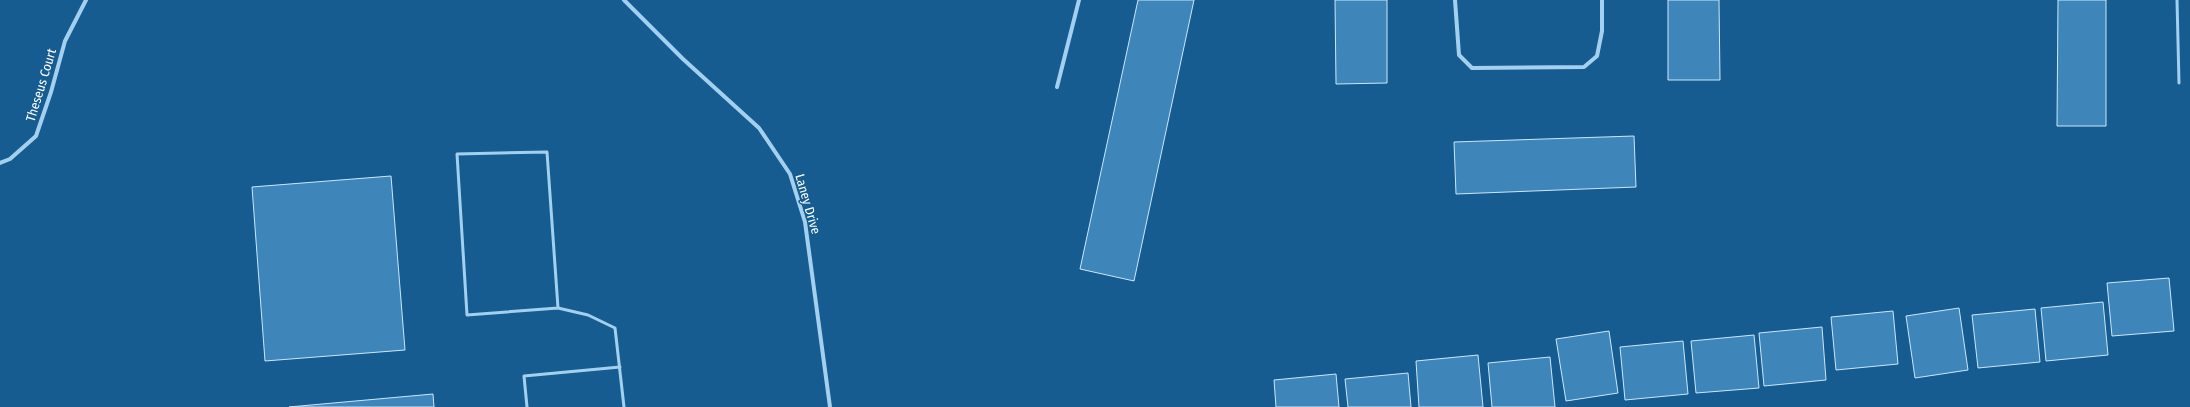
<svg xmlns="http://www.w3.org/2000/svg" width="2190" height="407" viewBox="0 0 2190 407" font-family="'Fira Sans Condensed',sans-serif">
	<rect width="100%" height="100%" fill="#165c91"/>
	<!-- building -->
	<g fill="#3e86b9" stroke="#cbe7fc">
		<path d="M1138 0H1194L1134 281 1080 269Z"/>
		<path d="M1335 0H1387V83L1336 84Z"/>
		<path d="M1668 0H1719L1720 80H1668Z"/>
		<path d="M2058 0H2106V126H2057Z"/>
		<path d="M1634 136 1636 187 1456 194 1454 142Z"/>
		<path d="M391 176 405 350 265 361 252 187Z"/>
		<path d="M2169 278 2174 331 2112 336 2107 283Z"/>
		<path d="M2103 302 2108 355 2046 361 2041 308Z"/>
		<path d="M1959 308 1968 370 1915 378 1906 316Z"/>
		<path d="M2035 309 2040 362 1978 368 1972 315Z"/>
		<path d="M1893 311 1898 364 1836 370 1831 317Z"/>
		<path d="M1822 327 1826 380 1764 386 1759 333Z"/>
		<path d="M1609 331 1618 393 1566 401 1556 339Z"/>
		<path d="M1754 335 1759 388 1696 393 1691 341Z"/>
		<path d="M1683 341 1688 394 1625 400 1620 347Z"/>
		<path d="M1478 355 1483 407H1419L1416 361Z"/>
		<path d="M1550 357 1555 407H1492L1488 363Z"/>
		<path d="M1408 373 1411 407H1348L1345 379Z"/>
		<path d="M1336 374 1339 407H1276L1274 380Z"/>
		<path d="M433 394 434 407H289Z"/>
	</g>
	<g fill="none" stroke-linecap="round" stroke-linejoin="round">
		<!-- lane -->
		<g stroke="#a4d0f0" stroke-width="3">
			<path d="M2177 0 2179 83"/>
			<path d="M558 308 547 152 457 154 467 315 558 308 588 315 615 328 624 407"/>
			<path d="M527 407 524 376 620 367"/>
		</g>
		<!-- street -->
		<g stroke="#a4d0f0" stroke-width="4">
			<path d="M624 0 683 59 759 128 790 174 805 222 830 407"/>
			<path d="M1455 0 1459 55 1472 68 1584 67 1597 56 1602 31V0"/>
			<path d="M1057 87 1079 0"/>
			<path d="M0 163 10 159 36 136 51 92 65 41 86 0"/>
		</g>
	</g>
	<g text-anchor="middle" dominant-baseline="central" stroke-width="3" stroke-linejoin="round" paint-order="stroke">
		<!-- street labels -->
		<g font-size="13" fill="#fff" stroke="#165c91">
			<text transform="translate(41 85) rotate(-73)">Theseus Court</text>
			<text transform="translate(808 204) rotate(74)">Laney Drive</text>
		</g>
	</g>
</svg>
